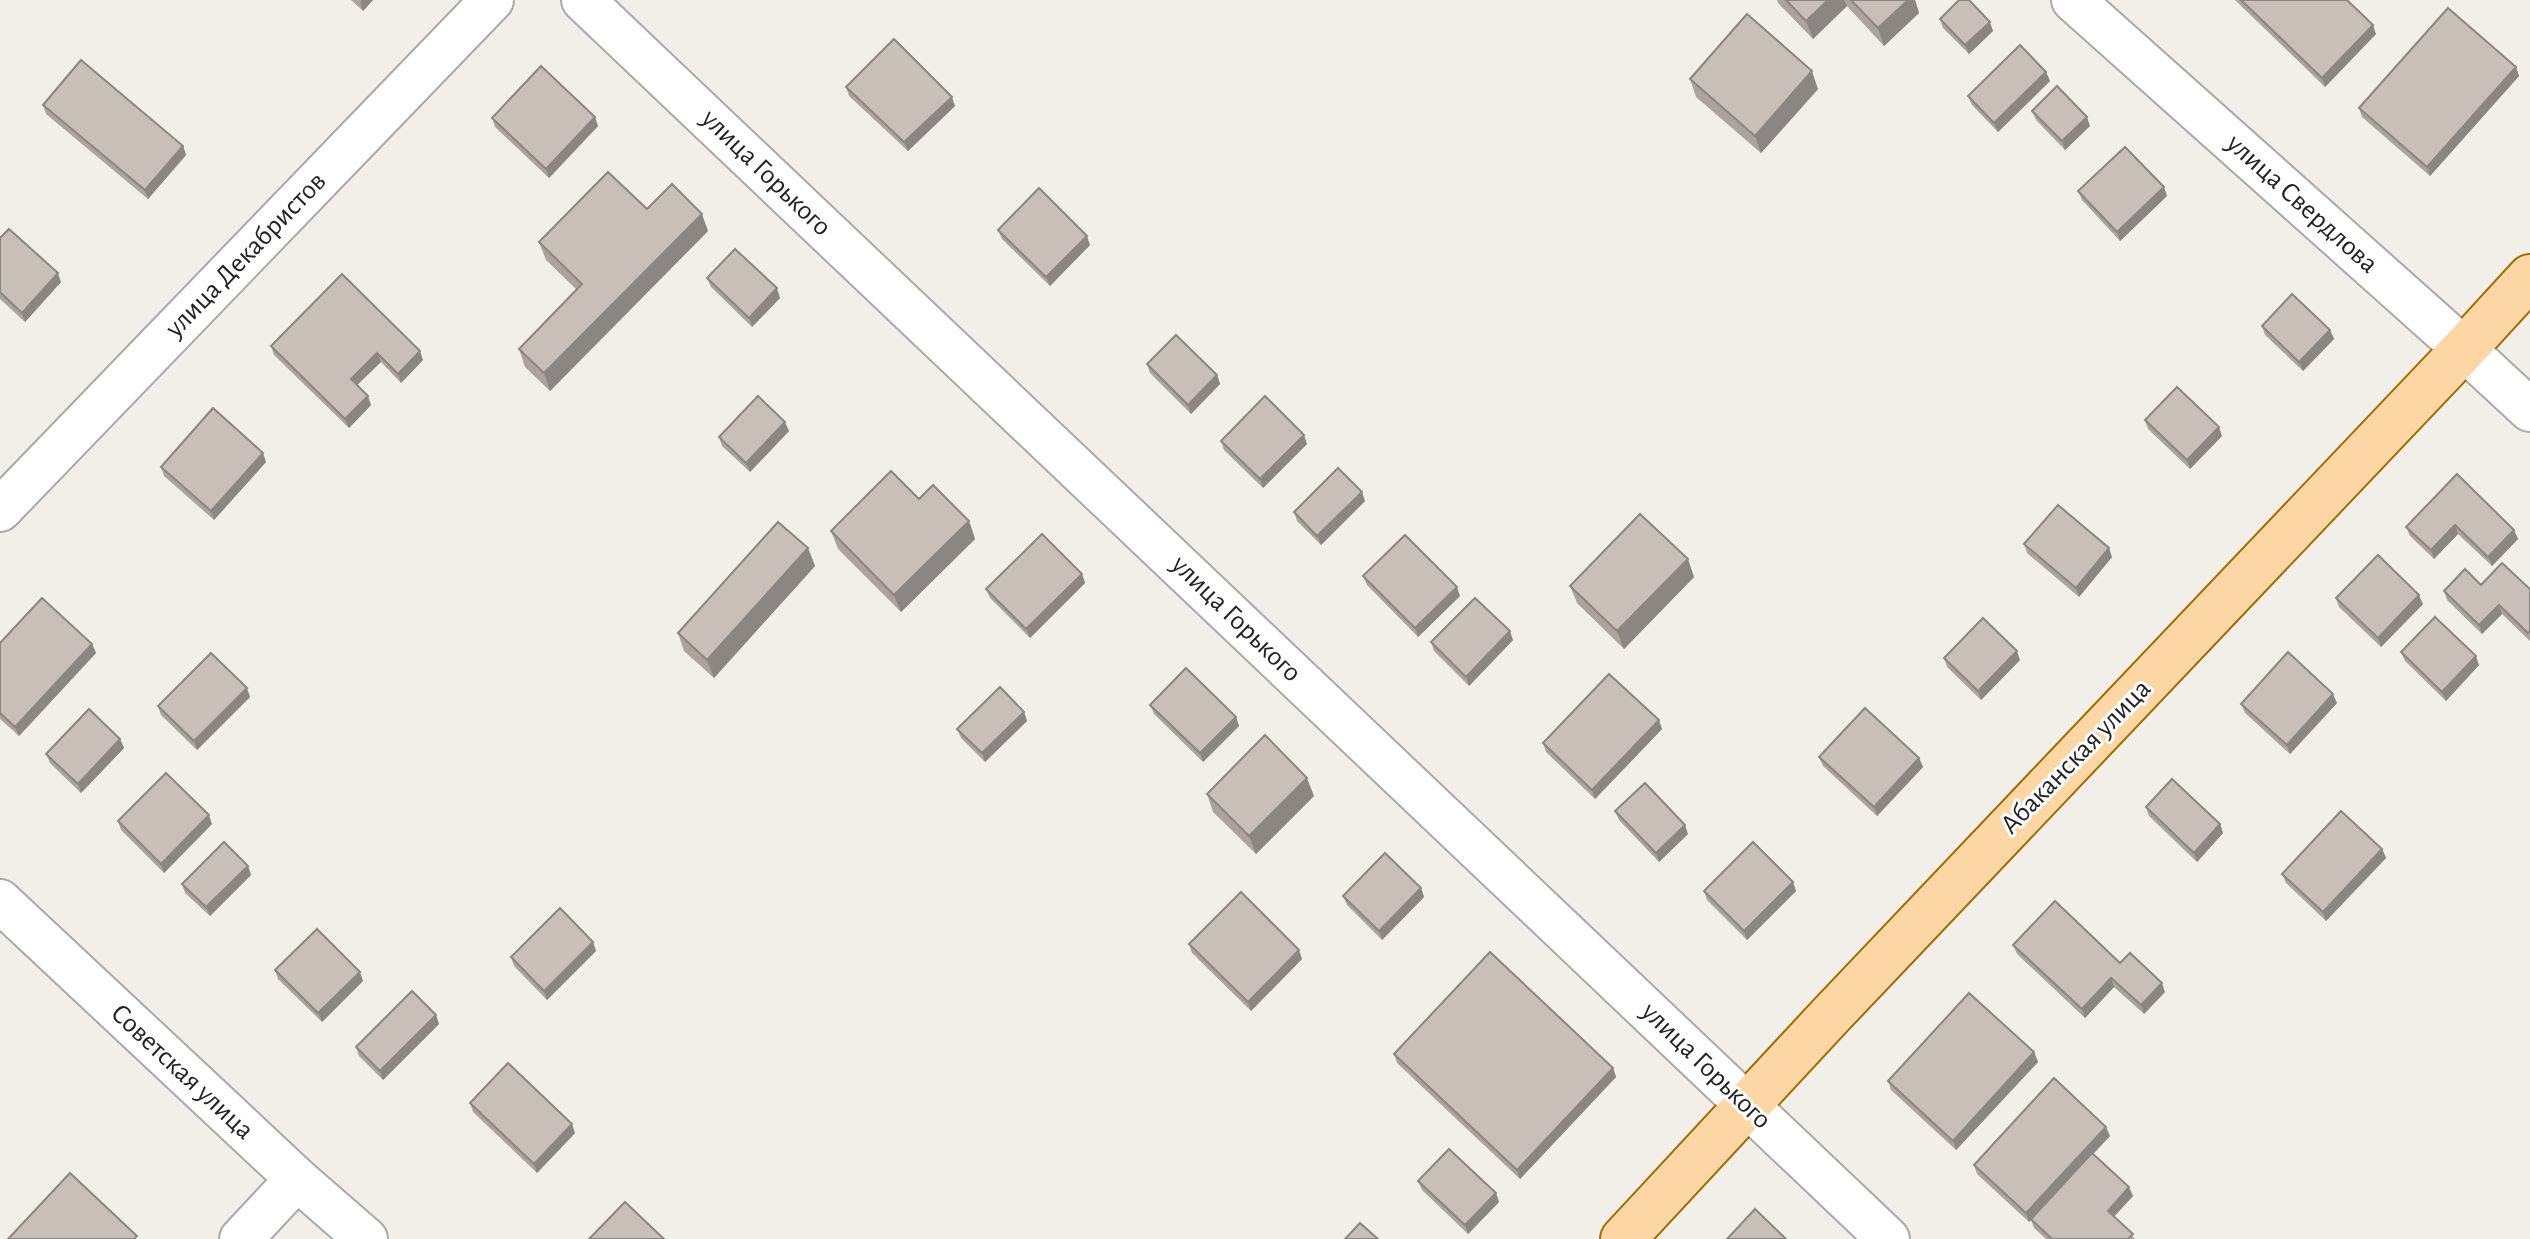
<svg xmlns="http://www.w3.org/2000/svg" width="2530" height="1239" viewBox="0 0 2530 1239" font-family="'Alegreya Sans',sans-serif">
	<rect width="100%" height="100%" fill="#f2efe9"/>
	<g fill="none" stroke-linecap="round" stroke-linejoin="round">
		<!-- minor casing -->
		<g stroke="#a9a9a9" stroke-width="46">
			<g id="minor">
				<path d="M583 0 1888 1239"/>
				<path d="M2073 0 2464 349 2530 410"/>
				<path d="M0 510 492 0"/>
				<path d="M0 901 297 1179 366 1239"/>
				<path d="M241 1239 297 1179"/>
			</g>
		</g>
		<!-- major casing -->
		<g stroke="#a06b00" stroke-width="48">
			<path id="major" d="M1623 1239 1830 1016 2464 349 2530 277"/>
		</g>
		<!-- minor -->
		<use href="#minor" stroke="#fff" stroke-width="42"/>
		<!-- major -->
		<use href="#major" stroke="#fcd6a4" stroke-width="44"/>
	</g>
	<!-- wall -->
	<g fill="#aba49e">
		<path d="M351 0H373L363 11Z"/>
		<path d="M1777 0H1915L1919 13 1884 46 1847 6 1813 39 1778 3Z"/>
		<path d="M2235 0H2347L2376 34 2325 87Z"/>
		<path d="M1940 19 1993 31 1969 54 1943 28Z"/>
		<path d="M2516 67 2519 76 2430 176 2362 117 2359 108Z"/>
		<path d="M2046 72 2050 81 1998 132 1972 105 1968 96Z"/>
		<path d="M1690 79 1818 89 1761 153 1696 97Z"/>
		<path d="M846 87 955 106 908 151 849 96Z"/>
		<path d="M43 105 183 146 186 155 148 199 46 114Z"/>
		<path d="M2032 111 2090 126 2065 150 2036 120Z"/>
		<path d="M492 118 598 126 549 178 495 127Z"/>
		<path d="M2078 191 2167 196 2120 241 2082 200Z"/>
		<path d="M998 230 1090 245 1050 286 1002 239Z"/>
		<path d="M708 231 550 391 525 367 519 349 577 290 546 260 539 242Z"/>
		<path d="M0 238 61 282 25 322 0 299Z"/>
		<path d="M342 274 423 360 401 383 381 362 357 385 371 405 349 428 274 355 271 346Z"/>
		<path d="M707 278 780 298 752 327 711 287Z"/>
		<path d="M2262 326 2330 330 2334 339 2303 371 2265 335Z"/>
		<path d="M1147 364 1217 375 1220 384 1191 414 1150 373Z"/>
		<path d="M2145 420 2222 436 2190 469 2148 429Z"/>
		<path d="M789 431 750 472 722 446 719 437Z"/>
		<path d="M1221 441 1307 444 1263 488 1224 450Z"/>
		<path d="M266 462 214 520 164 476 161 467Z"/>
		<path d="M2457 474 2514 530 2518 539 2492 566 2458 534 2434 559 2410 536 2406 527Z"/>
		<path d="M919 499 969 521 975 539 901 612 838 549 831 531Z"/>
		<path d="M1365 501 1321 545 1297 521 1294 512Z"/>
		<path d="M2024 544 2112 557 2079 597 2027 553Z"/>
		<path d="M808 548 815 566 714 678 684 651 678 633Z"/>
		<path d="M1082 574 1085 583 1030 638 990 598 986 589Z"/>
		<path d="M1363 576 1460 596 1418 637 1367 585Z"/>
		<path d="M1694 577 1624 649 1577 603 1570 586Z"/>
		<path d="M2481 585 2530 589V641L2502 614 2482 634 2447 600 2444 591Z"/>
		<path d="M2336 598 2423 604 2381 647 2339 607Z"/>
		<path d="M1513 640 1469 686 1434 651 1431 642Z"/>
		<path d="M0 643 92 644 96 653 19 736 0 719Z"/>
		<path d="M2401 652 2479 665 2446 701 2405 661Z"/>
		<path d="M1944 658 2020 660 1981 700 1947 667Z"/>
		<path d="M250 697 197 750 161 715 158 706Z"/>
		<path d="M2337 703 2290 754 2245 713 2241 704Z"/>
		<path d="M1150 705 1236 717 1239 726 1203 762 1154 714Z"/>
		<path d="M1024 712 1027 721 985 762 961 738 957 729Z"/>
		<path d="M1662 729 1595 799 1546 752 1543 743Z"/>
		<path d="M120 739 124 748 81 793 50 763 46 754Z"/>
		<path d="M1819 757 1919 758 1923 767 1877 816 1823 766Z"/>
		<path d="M1207 794 1314 796 1256 854 1213 812Z"/>
		<path d="M2146 807 2220 824 2223 833 2197 862 2149 816Z"/>
		<path d="M1615 811 1688 834 1659 862 1619 820Z"/>
		<path d="M118 821 212 824 164 873 121 830Z"/>
		<path d="M2382 849 2386 858 2326 921 2286 883 2282 874Z"/>
		<path d="M248 866 251 875 210 916 185 893 182 884Z"/>
		<path d="M1793 882 1796 891 1747 940 1707 900 1704 891Z"/>
		<path d="M1421 888 1424 897 1382 940 1347 905 1343 896Z"/>
		<path d="M593 942 596 951 547 1000 514 966 511 957Z"/>
		<path d="M1189 944 1302 959 1251 1011 1192 953Z"/>
		<path d="M2013 945 2120 963 2165 992 2144 1014 2114 987 2085 1018 2017 954Z"/>
		<path d="M275 970 363 981 322 1022 278 979Z"/>
		<path d="M436 1015 439 1024 383 1080 359 1056 356 1047Z"/>
		<path d="M2034 1052 2038 1062 1956 1150 1891 1090 1888 1081Z"/>
		<path d="M1394 1054 1613 1068 1616 1077 1520 1179 1397 1063Z"/>
		<path d="M470 1103 575 1133 537 1173 473 1112Z"/>
		<path d="M2110 1136 2093 1154 2133 1196 2114 1216 2135 1239H2046L2034 1228 2031 1220 2029 1222 1977 1174 1974 1165Z"/>
		<path d="M1418 1181 1496 1193 1499 1202 1468 1234 1422 1190Z"/>
	</g>
	<!-- shaded-wall -->
	<g fill="#8b8681">
		<path d="M362 0H373L363 11 360 2Z"/>
		<path d="M1828 0H1844L1847 6 1813 39 1806 21Z"/>
		<path d="M1908 0H1915L1919 13 1884 46 1878 28Z"/>
		<path d="M1990 22 1993 31 1969 54 1965 45Z"/>
		<path d="M2373 25 2376 34 2325 87 2322 78Z"/>
		<path d="M2516 67 2519 76 2430 176 2427 167Z"/>
		<path d="M1812 71 1818 89 1761 153 1755 136Z"/>
		<path d="M2046 72 2050 81 1998 132 1994 123Z"/>
		<path d="M952 97 955 106 908 151 904 142Z"/>
		<path d="M595 117 598 126 549 178 546 169Z"/>
		<path d="M2087 117 2090 126 2065 150 2062 141Z"/>
		<path d="M183 146 186 155 148 199 145 190Z"/>
		<path d="M2164 187 2167 196 2120 241 2117 232Z"/>
		<path d="M702 214 708 231 550 391 544 373Z"/>
		<path d="M1087 236 1090 245 1050 286 1046 277Z"/>
		<path d="M58 273 61 282 25 322 22 313Z"/>
		<path d="M777 288 780 298 752 327 749 318Z"/>
		<path d="M2330 330 2334 339 2303 371 2299 362Z"/>
		<path d="M420 351 423 360 401 383 398 374Z"/>
		<path d="M377 353 381 362 354 388 351 379Z"/>
		<path d="M1217 375 1220 384 1191 414 1188 405Z"/>
		<path d="M368 396 371 405 349 428 345 419Z"/>
		<path d="M785 422 789 431 750 472 746 463Z"/>
		<path d="M2219 427 2222 436 2190 469 2187 460Z"/>
		<path d="M1304 435 1307 444 1263 488 1260 479Z"/>
		<path d="M263 453 266 462 214 520 211 511Z"/>
		<path d="M1362 492 1365 501 1321 545 1317 536Z"/>
		<path d="M969 521 975 539 901 612 894 595Z"/>
		<path d="M2455 525 2458 534 2434 559 2431 550Z"/>
		<path d="M2514 530 2518 539 2492 566 2488 557Z"/>
		<path d="M808 548 815 566 714 678 707 660Z"/>
		<path d="M2109 548 2112 557 2079 597 2076 588Z"/>
		<path d="M1688 559 1694 577 1624 649 1617 631Z"/>
		<path d="M1082 574 1085 583 1030 638 1026 629Z"/>
		<path d="M1457 587 1460 596 1418 637 1415 628Z"/>
		<path d="M2419 595 2423 604 2381 647 2378 638Z"/>
		<path d="M2499 605 2502 614 2482 634 2479 625Z"/>
		<path d="M1510 631 1513 640 1469 686 1466 677Z"/>
		<path d="M92 644 96 653 19 736 15 727Z"/>
		<path d="M2017 651 2020 660 1981 700 1978 691Z"/>
		<path d="M2476 656 2479 665 2446 701 2442 692Z"/>
		<path d="M247 688 250 697 197 750 194 741Z"/>
		<path d="M2333 694 2337 703 2290 754 2287 745Z"/>
		<path d="M1024 712 1027 721 985 762 982 753Z"/>
		<path d="M1236 717 1239 726 1203 762 1200 753Z"/>
		<path d="M1659 720 1662 729 1595 799 1592 790Z"/>
		<path d="M120 739 124 748 81 793 78 784Z"/>
		<path d="M1919 758 1923 767 1877 816 1874 807Z"/>
		<path d="M1307 778 1314 796 1256 854 1249 836Z"/>
		<path d="M209 815 212 824 164 873 161 864Z"/>
		<path d="M2220 824 2223 833 2197 862 2194 853Z"/>
		<path d="M1685 825 1688 834 1659 862 1656 853Z"/>
		<path d="M2382 849 2386 858 2326 921 2323 912Z"/>
		<path d="M248 866 251 875 210 916 206 907Z"/>
		<path d="M1793 882 1796 891 1747 940 1744 931Z"/>
		<path d="M1421 888 1424 897 1382 940 1379 931Z"/>
		<path d="M593 942 596 951 547 1000 544 991Z"/>
		<path d="M1299 950 1302 959 1251 1011 1248 1002Z"/>
		<path d="M360 972 363 981 322 1022 318 1013Z"/>
		<path d="M2111 978 2114 987 2085 1018 2082 1009Z"/>
		<path d="M2162 983 2165 992 2144 1014 2141 1005Z"/>
		<path d="M436 1015 439 1024 383 1080 380 1071Z"/>
		<path d="M2034 1052 2038 1062 1956 1150 1953 1141Z"/>
		<path d="M1613 1068 1616 1077 1520 1179 1517 1170Z"/>
		<path d="M572 1124 575 1133 537 1173 534 1164Z"/>
		<path d="M2106 1127 2110 1136 2029 1222 2026 1213Z"/>
		<path d="M2129 1187 2133 1196 2111 1220 2108 1211Z"/>
		<path d="M1496 1193 1499 1202 1468 1234 1465 1225Z"/>
	</g>
	<!-- building -->
	<g fill="#c7bfb8" stroke="#8b8681" stroke-width="2">
		<path d="M1786 0H1828L1806 21Z"/>
		<path d="M1851 0H1908L1878 28Z"/>
		<path d="M1959 0H1969L1990 22 1965 45 1940 19Z"/>
		<path d="M2241 0H2347L2373 25 2322 78Z"/>
		<path d="M2448 8 2516 67 2427 167 2359 108Z"/>
		<path d="M1747 14 1812 71 1755 136 1690 79Z"/>
		<path d="M894 39 952 97 904 142 846 87Z"/>
		<path d="M2020 45 2046 72 1994 123 1968 96Z"/>
		<path d="M81 60 183 146 145 190 43 105Z"/>
		<path d="M541 66 595 117 546 169 492 118Z"/>
		<path d="M2057 86 2087 117 2062 141 2032 111Z"/>
		<path d="M2125 147 2164 187 2117 232 2078 191Z"/>
		<path d="M608 172 647 209 672 184 702 214 544 373 519 349 582 284 539 242Z"/>
		<path d="M1039 188 1087 236 1046 277 998 230Z"/>
		<path d="M9 229 58 273 22 313 0 292V238Z"/>
		<path d="M735 249 777 288 749 318 707 278Z"/>
		<path d="M342 274 420 351 398 374 377 353 351 379 368 396 345 419 271 346Z"/>
		<path d="M2292 294 2330 330 2299 362 2262 326Z"/>
		<path d="M1176 335 1217 375 1188 405 1147 364Z"/>
		<path d="M2177 387 2219 427 2187 460 2145 420Z"/>
		<path d="M758 396 785 422 746 463 719 437Z"/>
		<path d="M1265 396 1304 435 1260 479 1221 441Z"/>
		<path d="M213 408 263 453 211 511 161 467Z"/>
		<path d="M1338 468 1362 492 1317 536 1294 512Z"/>
		<path d="M891 471 919 499 933 485 969 521 894 595 831 531Z"/>
		<path d="M2457 474 2514 530 2488 557 2455 525 2431 550 2406 527Z"/>
		<path d="M2058 505 2109 548 2076 588 2024 544Z"/>
		<path d="M1640 514 1688 559 1617 631 1570 586Z"/>
		<path d="M778 522 808 548 707 660 678 633Z"/>
		<path d="M1042 534 1082 574 1026 629 986 589Z"/>
		<path d="M1405 535 1457 587 1415 628 1363 576Z"/>
		<path d="M2378 555 2419 595 2378 638 2336 598Z"/>
		<path d="M2502 563 2530 589V631L2528 633 2499 605 2479 625 2444 591 2465 569 2481 585Z"/>
		<path d="M42 598 92 644 15 727 0 713V643Z"/>
		<path d="M1475 598 1510 631 1466 677 1431 642Z"/>
		<path d="M2435 617 2476 656 2442 692 2401 652Z"/>
		<path d="M1983 618 2017 651 1978 691 1944 658Z"/>
		<path d="M2288 652 2333 694 2287 745 2241 704Z"/>
		<path d="M211 653 247 688 194 741 158 706Z"/>
		<path d="M1186 668 1236 717 1200 753 1150 705Z"/>
		<path d="M1609 674 1659 720 1592 790 1543 743Z"/>
		<path d="M1000 687 1024 712 982 753 957 729Z"/>
		<path d="M1865 708 1919 758 1874 807 1819 757Z"/>
		<path d="M89 709 120 739 78 784 46 754Z"/>
		<path d="M1265 735 1307 778 1249 836 1207 794Z"/>
		<path d="M166 773 209 815 161 864 118 821Z"/>
		<path d="M2172 779 2220 824 2194 853 2146 807Z"/>
		<path d="M1645 783 1685 825 1656 853 1615 811Z"/>
		<path d="M2341 811 2382 849 2323 912 2282 874Z"/>
		<path d="M224 842 248 866 206 907 182 884Z"/>
		<path d="M1753 842 1793 882 1744 931 1704 891Z"/>
		<path d="M1385 853 1421 888 1379 931 1343 896Z"/>
		<path d="M1241 892 1299 950 1248 1002 1189 944Z"/>
		<path d="M2055 901 2120 963 2130 953 2162 983 2141 1005 2111 978 2082 1009 2013 945Z"/>
		<path d="M560 908 593 942 544 991 511 957Z"/>
		<path d="M317 929 360 972 318 1013 275 970Z"/>
		<path d="M1490 952 1613 1068 1517 1170 1394 1054Z"/>
		<path d="M412 991 436 1015 380 1071 356 1047Z"/>
		<path d="M1969 993 2034 1052 1953 1141 1888 1081Z"/>
		<path d="M508 1063 572 1124 534 1164 470 1103Z"/>
		<path d="M2054 1078 2106 1127 2026 1213 1974 1165Z"/>
		<path d="M1449 1149 1496 1193 1465 1225 1418 1181Z"/>
		<path d="M2092 1153 2129 1187 2108 1211 2133 1234 2128 1239H2052L2031 1219Z"/>
		<path d="M70 1173 137 1236 134 1239H8Z"/>
		<path d="M625 1202 664 1239H589Z"/>
		<path d="M1755 1209 1786 1239H1727Z"/>
		<path d="M1360 1223 1378 1239H1345Z"/>
	</g>
	<g text-anchor="middle" dominant-baseline="central" stroke-width="6" stroke-linejoin="round" paint-order="stroke">
		<!-- street labels -->
		<g font-size="28" fill="#222" stroke="#fff">
			<text transform="translate(766 173) rotate(44)">улица Горького</text>
			<text transform="translate(2302 204) rotate(42)">улица Свердлова</text>
			<text transform="translate(246 255) rotate(-46)">улица Декабристов</text>
			<text transform="translate(1236 619) rotate(44)">улица Горького</text>
			<text transform="translate(2076 757) rotate(-46)">Абаканская улица</text>
			<text transform="translate(1706 1066) rotate(44)">улица Горького</text>
			<text transform="translate(182 1072) rotate(43)">Советская улица</text>
		</g>
	</g>
</svg>
